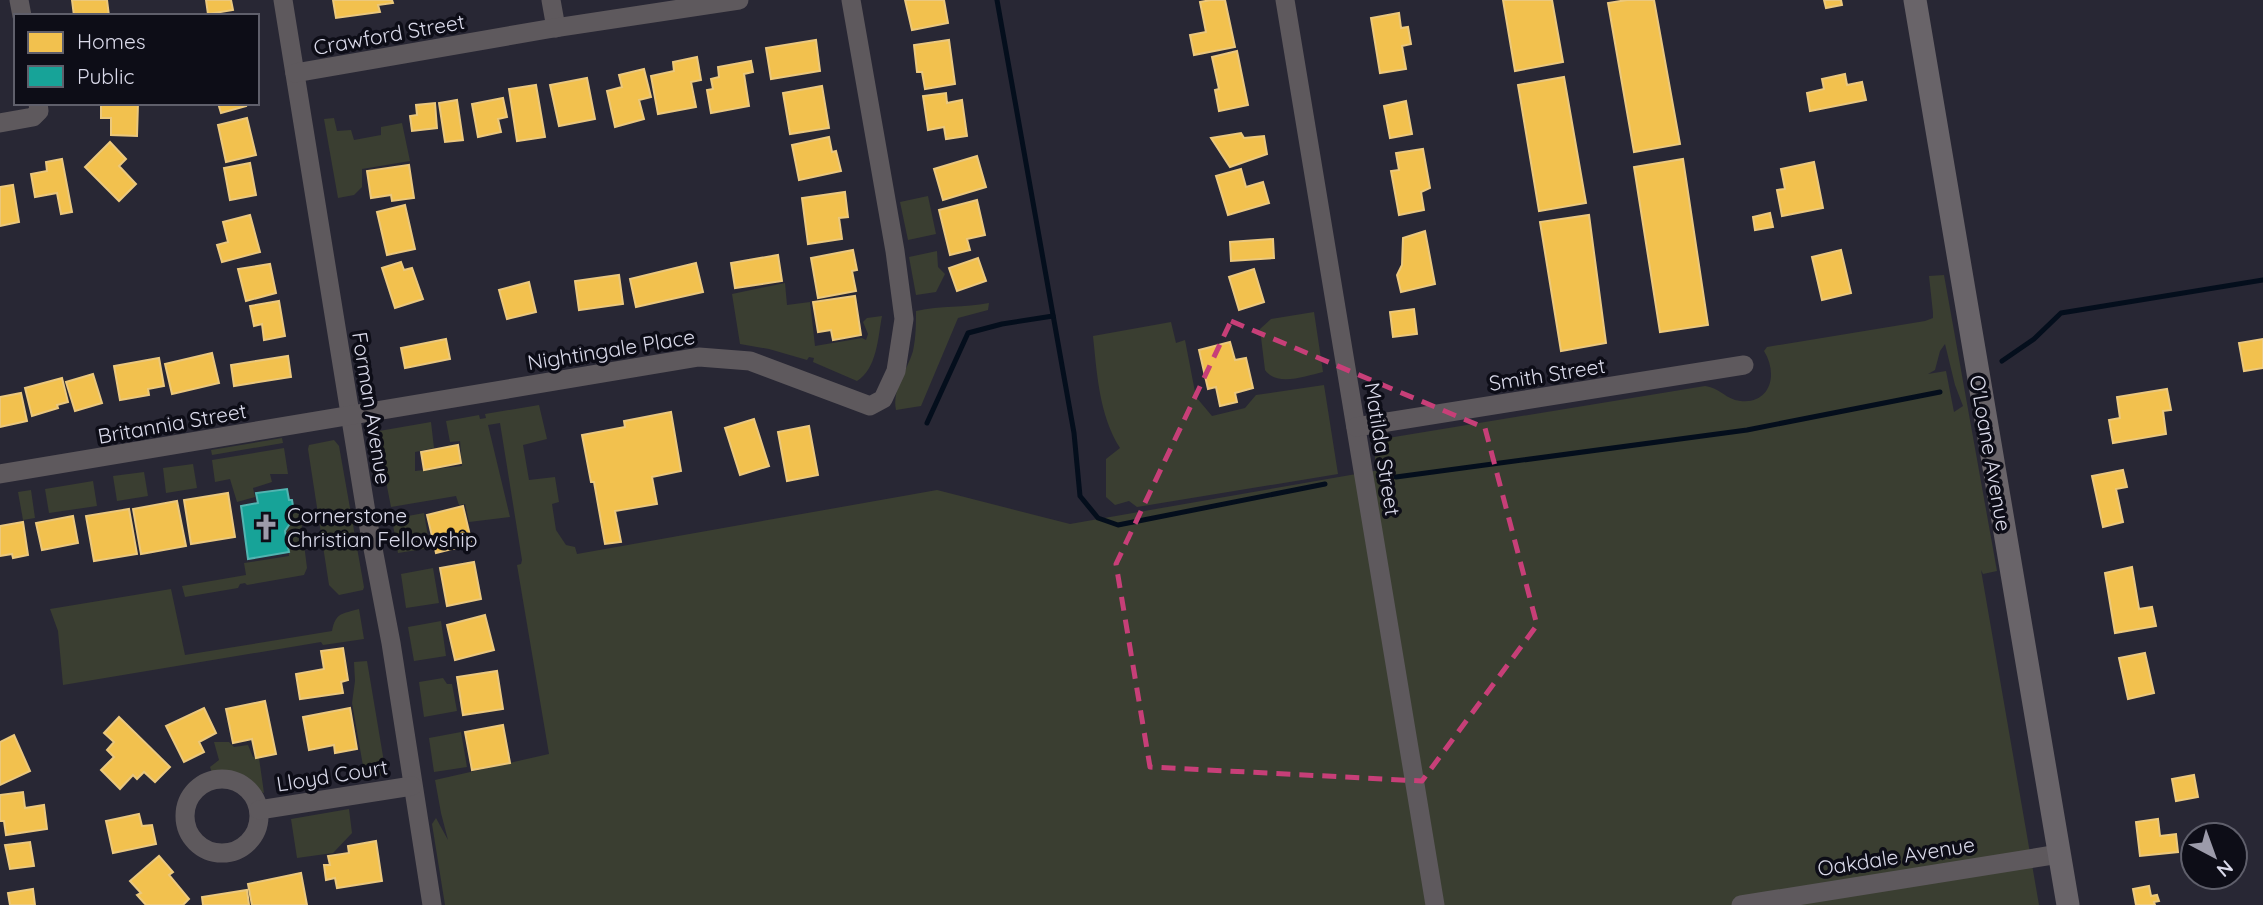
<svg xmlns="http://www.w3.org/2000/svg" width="2263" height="905" viewBox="0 0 2263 905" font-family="Quicksand,sans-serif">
	<rect width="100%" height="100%" fill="#282734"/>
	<!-- green -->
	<g fill="#3a3e31" fill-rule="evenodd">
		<path d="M334 118 337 131 351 130 354 140 381 135V127L402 123 410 161 362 169V187L354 195 338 198 324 119Z"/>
		<path d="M928 196 936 234 908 240 900 202Z"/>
		<path d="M937 251 938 267 945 274 936 292 916 295 909 257Z"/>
		<path d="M1944 275 1997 571 1983 574 1981 570 2039 905H445L432 824 436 818 448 840 441 813 435 780 549 754 517 565 521 564 522 560 500 423 488 425 510 517 469 522 465 504 459 505 456 496 391 507 377 435 379 431 431 422 434 448 415 452V471L462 466 460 441 450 442 446 421 479 415 480 419 486 418 485 414 539 405 547 439 523 445 529 480 555 477 559 502 552 504 556 530 566 545 575 547 577 554 937 490 1070 524 1385 469 1376 470C1374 455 1374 445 1388 438L1705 386C1719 388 1723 396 1735 400 1768 408 1780 377 1764 351L1767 347 1925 321 1933 318V313L1929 276ZM1945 344 1955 385 1963 406 1954 412 1946 371 1928 374 1935 370 1940 351Z"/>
		<path d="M785 283 787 305 810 302 815 346 862 338 866 340 868 334 863 322 867 318 882 316C878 337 877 369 857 381L813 362 814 358 809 357 807 360 769 349 740 344 732 294Z"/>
		<path d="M989 303 988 310 958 318 921 406 896 410C892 389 907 371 913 351 916 337 916 324 916 311 941 305 964 308 989 303Z"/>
		<path d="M1314 312 1323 372C1305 376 1277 387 1265 370L1260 329 1271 319Z"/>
		<path d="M1171 322 1176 343 1185 340 1196 397 1212 416 1245 408 1256 395 1324 385 1338 474 1137 507 1129 501 1115 505 1106 497V459L1120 448C1099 415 1097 373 1093 336Z"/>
		<path d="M282 438 283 443 212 455 211 450Z"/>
		<path d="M334 440 339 446 364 587 363 590 339 595 329 585 308 449 309 445Z"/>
		<path d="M284 448 288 474H270L272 482 253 488 255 497 237 502 230 479 215 482 212 460Z"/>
		<path d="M193 464 197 488 166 493 163 468Z"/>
		<path d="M144 472 148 496 117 501 113 476Z"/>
		<path d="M93 481 97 506 49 513 45 489Z"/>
		<path d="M31 490 35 518 23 520 18 492Z"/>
		<path d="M300 512 307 568 304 575 247 585 245 583 240 584 238 588 185 597 182 586 246 575 244 563 289 556 286 531 292 523 291 514Z"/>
		<path d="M424 513 430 548 398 553 392 519Z"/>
		<path d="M433 568 439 603 406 608 401 574Z"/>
		<path d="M171 589 185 655 332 631C336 612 342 614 359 609L364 639 323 645 321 642 63 685 58 631 50 609Z"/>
		<path d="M441 621 446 656 414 661 408 627Z"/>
		<path d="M367 661 386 774 369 779 365 777 352 703 355 681 354 662Z"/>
		<path d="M443 678 447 684H452L457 711 424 717 419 682Z"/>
		<path d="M461 732 467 767 434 772 429 738Z"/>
		<path d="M214 742H229L234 747 248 745 253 757 259 758 264 793C240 784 246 771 212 773L210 767 219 760Z"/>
		<path d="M349 809 352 833 333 853 297 858 291 819Z"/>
	</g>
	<!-- homes -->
	<g fill="#f2c14e" stroke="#ebc87d" stroke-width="2">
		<path d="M72 0H107L109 16H74Z"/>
		<path d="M206 0H231L233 10 208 14Z"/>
		<path d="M333 0H392L393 3 378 5 380 12 336 18Z"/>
		<path d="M905 0H944L948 23 912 30Z"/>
		<path d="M1211 0H1225L1235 47 1194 55 1190 35 1206 32 1200 2Z"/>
		<path d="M1503 0H1552L1563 62 1515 71Z"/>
		<path d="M1627 0H1654L1680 144 1634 152 1608 3Z"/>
		<path d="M1824 0H1841L1842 5 1826 8Z"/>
		<path d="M1399 13 1401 28 1408 27 1411 44 1402 46 1406 69 1380 73 1371 18Z"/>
		<path d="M816 40 820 71 771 79 766 48Z"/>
		<path d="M949 40 955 84 925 89 922 72H917L914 45Z"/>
		<path d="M1237 51 1248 105 1219 111 1215 90 1219 89 1212 57Z"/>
		<path d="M697 57 701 80 691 82 696 107 658 114 651 76 674 71 673 62Z"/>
		<path d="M751 61 753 72 744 74 749 106 711 113 707 90 713 89 711 79 719 77 718 67Z"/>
		<path d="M644 69 651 97 639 100 644 119 615 127 607 91 622 87 619 75Z"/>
		<path d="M1845 74 1847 85 1862 82 1866 100 1810 111 1807 93 1824 89 1822 79Z"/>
		<path d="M1564 77 1586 203 1539 211 1518 85Z"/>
		<path d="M587 78 595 119 559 126 550 85Z"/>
		<path d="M536 85 545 137 517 141 509 89Z"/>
		<path d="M822 86 829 128 790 134 783 93Z"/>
		<path d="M946 93 947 103 962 100 967 136 946 139 944 127 928 130 923 96Z"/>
		<path d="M503 98 507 117 498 119 501 132 478 137 472 104Z"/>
		<path d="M457 100 463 140 445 142 439 103Z"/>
		<path d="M1406 101 1412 134 1390 138 1384 106Z"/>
		<path d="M101 103H138L137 136 111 135V118H101Z"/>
		<path d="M218 103H245L246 106 221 113Z"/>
		<path d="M435 103 437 128 412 131 410 116 417 115 416 105Z"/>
		<path d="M247 118 256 155 226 162 218 125Z"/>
		<path d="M1241 133 1244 138 1264 136 1267 154 1230 167 1211 138Z"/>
		<path d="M829 137 832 152 836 151 841 171 799 180 792 145Z"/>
		<path d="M110 142 126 159 119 166 136 184 119 201 85 167Z"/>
		<path d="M1423 149 1430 188 1421 192 1424 210 1399 215 1391 171 1399 170 1396 153Z"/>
		<path d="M977 156 986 187 943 200 934 169Z"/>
		<path d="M62 159 72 212 61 214 57 193 35 197 31 174 47 171 46 162Z"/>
		<path d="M1683 159 1708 325 1660 332 1634 167Z"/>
		<path d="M1814 162 1823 208 1782 216 1777 190 1785 189 1781 169Z"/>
		<path d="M250 163 256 195 230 200 224 168Z"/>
		<path d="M409 165 414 198 392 201 391 195 371 198 367 171Z"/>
		<path d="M1241 169 1246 187 1263 182 1269 203 1228 215 1216 176Z"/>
		<path d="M13 185 19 222 0 226V187Z"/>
		<path d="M845 192 848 217 839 218 842 239 808 244 802 198Z"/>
		<path d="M977 200 985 235 967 239 970 250 950 255 939 210Z"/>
		<path d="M405 205 415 249 387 255 377 212Z"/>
		<path d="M1770 213 1773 227 1755 230 1753 217Z"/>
		<path d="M250 215 260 252 222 262 217 245 228 242 223 222Z"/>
		<path d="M1589 215 1606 343 1561 351 1540 222Z"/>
		<path d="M1425 231 1435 284 1401 292 1397 275 1402 265 1403 238Z"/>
		<path d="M1273 239 1274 258 1231 261 1230 242Z"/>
		<path d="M853 250 857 270 852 271 856 291 818 298 811 258Z"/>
		<path d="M1841 250 1851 293 1822 300 1812 257Z"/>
		<path d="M778 255 782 281 735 288 731 263Z"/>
		<path d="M978 258 986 281 957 291 949 268Z"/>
		<path d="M401 262 404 270 412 268 423 299 395 308 382 268Z"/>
		<path d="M696 263 703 292 636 307 630 279Z"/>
		<path d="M270 264 276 293 246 301 238 269Z"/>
		<path d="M1254 269 1264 302 1239 310 1229 277Z"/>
		<path d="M619 275 623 304 579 310 575 281Z"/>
		<path d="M529 282 536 312 507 319 499 290Z"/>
		<path d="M855 296 861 335 833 340 831 330 818 332 813 302Z"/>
		<path d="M279 301 285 336 264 340 262 324 254 326 250 306Z"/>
		<path d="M1414 309 1417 334 1393 337 1390 312Z"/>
		<path d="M446 339 450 359 405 368 401 348Z"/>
		<path d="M2263 339V368L2244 371 2239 343Z"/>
		<path d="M1230 342 1235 360 1246 358 1253 388 1235 393 1237 402 1220 406 1216 387 1208 389 1199 350Z"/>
		<path d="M212 353 219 383 172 394 165 364Z"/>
		<path d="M288 356 291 377 234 386 231 365Z"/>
		<path d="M159 358 164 386 148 389 149 395 120 400 114 366Z"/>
		<path d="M93 374 102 403 75 411 66 382Z"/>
		<path d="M62 378 68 402 57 405 58 408 32 416 25 388Z"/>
		<path d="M2167 389 2171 410 2163 411 2166 434 2113 443 2109 420 2120 418 2117 397Z"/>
		<path d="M21 393 27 421 0 427V397Z"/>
		<path d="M671 412 681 471 652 477 657 504 615 511 621 542 605 544 594 482H591L582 435 625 427 624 421Z"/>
		<path d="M754 419 769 466 740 475 725 428Z"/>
		<path d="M809 426 818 475 787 481 778 432Z"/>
		<path d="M458 445 461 463 424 470 421 452Z"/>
		<path d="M2123 470 2127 487 2116 489 2123 522 2103 527 2092 476Z"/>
		<path d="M228 493 235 537 191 544 184 500Z"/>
		<path d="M177 501 186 546 141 554 133 509Z"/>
		<path d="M463 506 472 544 436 553 427 515Z"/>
		<path d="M129 509 137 554 94 561 86 516Z"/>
		<path d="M73 516 78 543 42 550 36 523Z"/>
		<path d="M23 522 28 555 13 558 12 554 0 556V526Z"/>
		<path d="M474 562 481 599 447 606 440 568Z"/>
		<path d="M2132 567 2139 609 2152 607 2156 626 2115 633 2105 573Z"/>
		<path d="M485 615 494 650 455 660 447 625Z"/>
		<path d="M343 648 348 680 341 682 343 693 300 699 296 674 324 669 321 651Z"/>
		<path d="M2145 653 2154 693 2128 699 2119 658Z"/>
		<path d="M497 671 503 709 463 715 457 677Z"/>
		<path d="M265 701 276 754 256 758 252 739 233 743 226 709Z"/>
		<path d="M204 708 216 733 199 742 204 752 184 762 166 726Z"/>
		<path d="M350 708 357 749 335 753 334 745 309 750 303 717Z"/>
		<path d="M119 717 170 767 155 782 144 772 137 779 133 775 120 789 101 770 114 757 107 750 114 742 104 733Z"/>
		<path d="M503 725 510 763 472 770 465 732Z"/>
		<path d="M14 735 30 771 0 785V742Z"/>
		<path d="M2194 775 2198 797 2176 801 2172 779Z"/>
		<path d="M23 792 25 808 44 805 47 829 6 835 4 821H0V795Z"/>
		<path d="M139 814 142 826 152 825 156 844 113 853 106 821Z"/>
		<path d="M2158 819 2160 836 2176 834 2178 852 2140 856 2136 822Z"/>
		<path d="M376 841 382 881 337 888 335 878 326 880 324 865H330L328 856 349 853 348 846Z"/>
		<path d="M30 842 34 866 10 869 5 845Z"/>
		<path d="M159 856 173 872 169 875 189 899 183 905H146L137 895 141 893 130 881Z"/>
		<path d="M301 873 307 905H252L248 884Z"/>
		<path d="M2149 886 2151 896 2157 895 2159 901 2154 902 2155 905H2136L2133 889Z"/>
		<path d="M33 889 35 905H10L8 893Z"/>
		<path d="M247 890 249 905H203L202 897Z"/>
	</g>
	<!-- public -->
	<path fill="#17a398" stroke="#52b4b1" stroke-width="2" d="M287 489 289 500H292L294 512 289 513 291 522 285 531 289 552 248 559 241 506 258 503 256 493Z"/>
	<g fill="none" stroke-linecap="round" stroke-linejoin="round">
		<!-- stream -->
		<g stroke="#040e1c" stroke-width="5">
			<path d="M997 0 1074 433 1080 496 1098 518 1118 525 1325 484"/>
			<path d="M2002 361 2034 339 2061 313 2263 280"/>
			<path d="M927 423 968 333 1002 324 1053 316"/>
			<path d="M1396 477 1747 430 1940 392"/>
		</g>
		<!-- minor -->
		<g stroke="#5e595d" stroke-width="19">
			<path d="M19 0 22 16"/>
			<path d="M283 0 366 512 391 643 432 905"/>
			<path d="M551 0 556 28"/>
			<path d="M1285 0 1435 905"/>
			<path d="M295 73 548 29 739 0"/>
			<path d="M0 123 33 117 39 111 38 103"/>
			<path d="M1356 427 1744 365"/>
			<path d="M0 474 699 357 750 361 870 406 883 399 896 371 904 319 895 251 851 0"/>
			<circle cx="222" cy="816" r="37"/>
			<path d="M259 810 412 786"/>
			<path d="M1741 905 2059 854"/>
		</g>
		<!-- major -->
		<path stroke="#696469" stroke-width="23" d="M1915 0 2068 905"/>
	</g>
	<!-- marked area -->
	<path fill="none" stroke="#c73f78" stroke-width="5" stroke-dasharray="14 9" stroke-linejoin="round" d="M1231 321 1485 428 1537 625 1422 781 1150 767 1116 564Z"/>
	<!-- icons -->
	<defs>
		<g id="church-bare" transform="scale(2.1)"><path d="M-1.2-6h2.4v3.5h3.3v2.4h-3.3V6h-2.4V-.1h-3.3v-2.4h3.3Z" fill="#9c9baa" stroke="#0d0d17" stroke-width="2.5" paint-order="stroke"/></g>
	</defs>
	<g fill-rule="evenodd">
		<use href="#church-bare" x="266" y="527"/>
	</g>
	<g text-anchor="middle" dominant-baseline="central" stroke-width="7" stroke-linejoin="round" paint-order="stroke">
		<!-- street labels -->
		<g font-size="21" fill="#dadaea" stroke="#0d0d17">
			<text transform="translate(389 34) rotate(-10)">Crawford Street</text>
			<text transform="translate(611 349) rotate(-9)">Nightingale Place</text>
			<text transform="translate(1547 374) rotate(-9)">Smith Street</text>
			<text transform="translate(372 408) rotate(81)">Forman Avenue</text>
			<text transform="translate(172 423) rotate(-10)">Britannia Street</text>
			<text transform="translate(1383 449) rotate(81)">Matilda Street</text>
			<text transform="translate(1991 453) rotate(80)">O'Loane Avenue</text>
			<text transform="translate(332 775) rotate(-9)">Lloyd Court</text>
			<text transform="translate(1896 856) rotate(-9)">Oakdale Avenue</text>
		</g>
		<!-- poi labels -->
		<g font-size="21" fill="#dadaea" stroke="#0d0d17" text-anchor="start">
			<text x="287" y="515">Cornerstone<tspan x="287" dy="24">Christian Fellowship</tspan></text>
		</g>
	</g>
	<!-- legend -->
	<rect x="14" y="14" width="245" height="91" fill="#0d0d17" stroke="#5f5f6b" stroke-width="2"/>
	<rect x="28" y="32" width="35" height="21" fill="#f2c14e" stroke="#5f5f6b" stroke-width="2"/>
	<text x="77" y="49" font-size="21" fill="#dadaea">Homes</text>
	<rect x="28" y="66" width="35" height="21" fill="#17a398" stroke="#5f5f6b" stroke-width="2"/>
	<text x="77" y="84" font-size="21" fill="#dadaea">Public</text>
	<!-- north arrow -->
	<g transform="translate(2214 856) rotate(139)"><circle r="33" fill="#0d0d17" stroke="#5f5f6b" stroke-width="2"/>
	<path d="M0-5L12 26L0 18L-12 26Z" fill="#9c9baa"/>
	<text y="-10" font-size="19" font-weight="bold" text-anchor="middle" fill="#dadaea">N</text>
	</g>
</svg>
